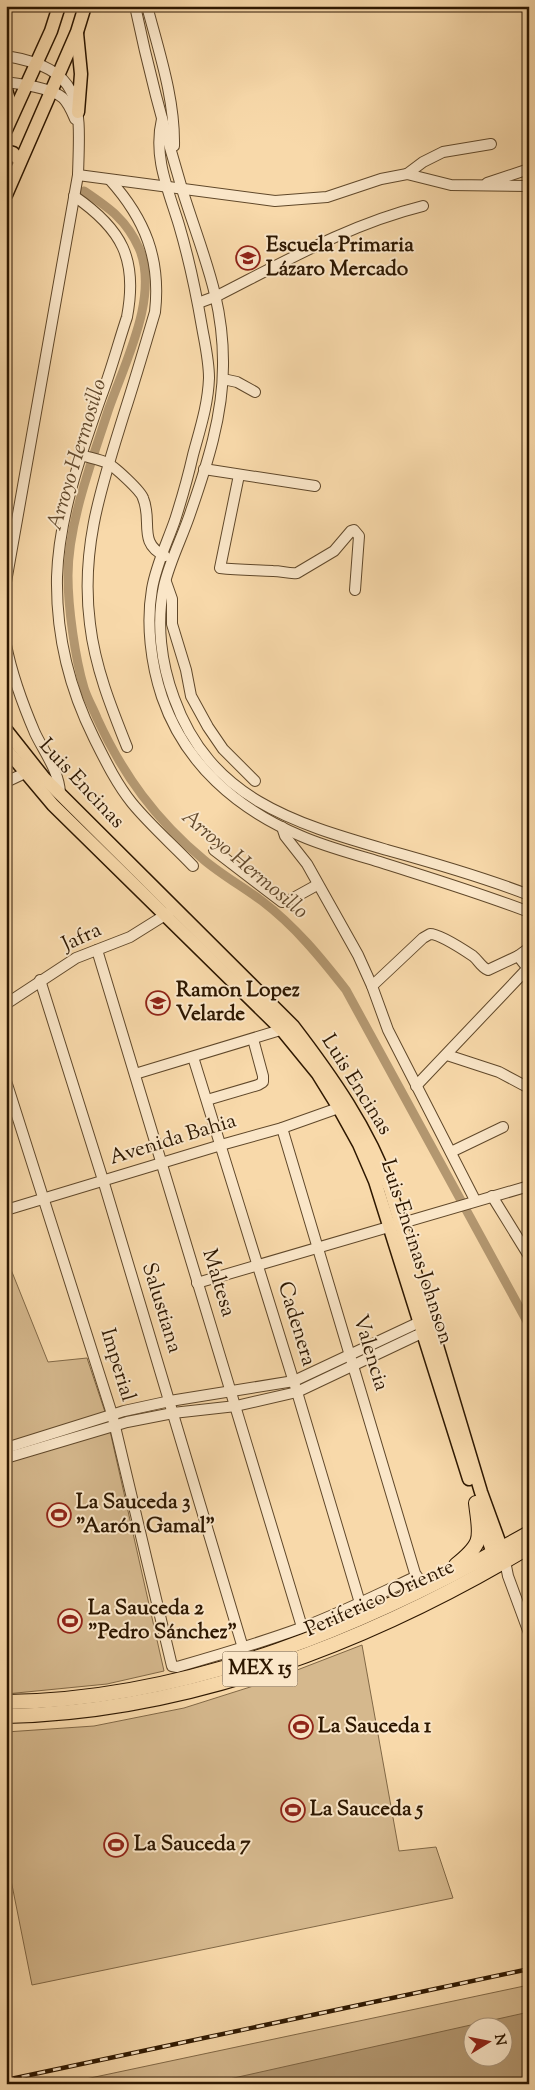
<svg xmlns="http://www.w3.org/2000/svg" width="535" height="2090" viewBox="0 0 535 2090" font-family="'Sorts Mill Goudy',serif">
	<rect width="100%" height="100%" fill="#f8d9aa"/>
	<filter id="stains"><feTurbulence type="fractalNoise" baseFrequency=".004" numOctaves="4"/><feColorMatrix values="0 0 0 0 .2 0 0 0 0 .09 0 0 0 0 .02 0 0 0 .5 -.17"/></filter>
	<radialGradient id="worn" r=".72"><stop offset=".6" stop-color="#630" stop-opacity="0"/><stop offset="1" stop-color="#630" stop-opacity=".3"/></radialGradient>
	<!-- green -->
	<g fill="#d5b88d" stroke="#816846" fill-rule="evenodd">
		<path d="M6 1257 48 1362 87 1358 105 1412 6 1443Z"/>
		<path d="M110 1431 164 1671 107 1684 6 1694V1462Z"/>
		<path d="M362 1645 399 1851 436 1847 453 1898 32 1985 6 1855V1732L94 1726 184 1708 266 1682Z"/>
		<path d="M529 1985V2084H62ZM472 2028H502V2058H472Z"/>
	</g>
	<!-- water -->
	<path fill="#b39770" stroke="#7d6443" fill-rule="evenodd" d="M529 2012V2084H207ZM472 2028H502V2058H472Z"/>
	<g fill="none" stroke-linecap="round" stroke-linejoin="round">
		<!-- canal -->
		<path stroke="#b39770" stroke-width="9" d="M84 191C109 208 126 219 139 248 160 296 124 364 108 411 92 461 68 523 68 576 68 607 75 658 84 688 87 698 93 708 97 718 123 775 156 820 204 860 222 875 243 887 262 901 295 926 321 958 346 990L529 1325"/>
		<!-- minor casing -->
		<g stroke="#60482a" stroke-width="12">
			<g id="minor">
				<path d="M135 6C148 68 164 129 182 189 201 251 224 298 223 366 223 415 207 465 191 511 183 536 170 560 164 586 156 623 161 663 174 698 210 799 294 823 387 850 434 863 483 877 529 895"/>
				<path d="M147 6C159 52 175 99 174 146"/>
				<path d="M6 56C86 69 80 107 78 175L6 582"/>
				<path d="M6 82C21 84 52 88 63 98 69 104 72 112 75 119"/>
				<path d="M162 119C153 157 168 189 179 225 189 259 196 292 202 327 205 344 209 361 209 378 208 405 200 429 193 455 188 477 182 498 175 520 167 543 156 565 152 589 146 624 151 664 162 697 185 764 237 809 301 836 326 847 354 854 380 862 430 878 480 893 529 912"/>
				<path d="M407 174 423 162 443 152 491 144"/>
				<path d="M78 175 275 201 327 197 381 179 407 174 451 185 529 186"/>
				<path d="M110 180C145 219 161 259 155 312 145 346 135 380 124 414 102 485 80 548 90 624 95 667 111 707 127 747"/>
				<path d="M487 183 529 169"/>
				<path d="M74 196C122 229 138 259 127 317 118 344 111 371 101 397 81 454 59 515 57 577 56 632 69 688 94 738 105 760 116 783 132 803 150 825 173 845 193 866"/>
				<path d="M198 303 217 296C284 262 350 224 423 206"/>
				<path d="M223 379 237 382 255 392"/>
				<path d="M81 455C90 458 100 459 107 463 114 466 141 491 143 498 153 521 137 543 165 556"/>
				<path d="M204 469 315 486"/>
				<path d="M239 475 220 568C238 570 255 570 273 571 282 571 289 574 297 573L334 551 351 531 354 530 359 536 355 590"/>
				<path d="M166 582 172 599V624L186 670 191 696 208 727 223 749 255 781"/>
				<path d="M6 645C12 675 23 705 35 733 44 752 59 771 60 793"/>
				<path d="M6 782 25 773"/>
				<path d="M282 827 285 836 307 864 358 955 372 986 388 1030 475 1200"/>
				<path d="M214 850 282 902 288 901 317 885"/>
				<path d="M529 948 518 956 529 970"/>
				<path d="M97 950 302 1627"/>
				<path d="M40 980 103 1180 243 1648"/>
				<path d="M372 986 423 938 430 934C440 934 464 950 473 956 479 961 481 967 488 970L518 956"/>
				<path d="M6 1004 76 958 130 937 170 912"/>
				<path d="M447 1055 499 1072 529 1088"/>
				<path d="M193 1057 297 1392 360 1603"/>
				<path d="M135 1074 287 1028"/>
				<path d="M6 1081 112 1414 172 1666 177 1667C219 1655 260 1643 301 1628 341 1613 379 1594 417 1576"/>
				<path d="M416 1086 527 969"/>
				<path d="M207 1100 258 1085 263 1082V1076L253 1039"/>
				<path d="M282 1128 420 1590"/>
				<path d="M451 1152 503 1127"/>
				<path d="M492 1196 529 1256"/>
				<path d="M6 1210 221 1145 282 1128 344 1106"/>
				<path d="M197 1283 529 1186"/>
				<path d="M6 1448 124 1411 170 1401 294 1381 426 1319"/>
				<path d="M6 1458 127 1422 173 1413 236 1406 297 1392 428 1330"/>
				<path d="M505 1561 508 1576 529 1633"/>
			</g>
		</g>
		<!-- major casing -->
		<g stroke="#2d1700" stroke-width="15">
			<g id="major">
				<path d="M77 33 81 74 78 112"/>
				<path d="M6 90 13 113"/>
				<path d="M6 130 51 31 59 6"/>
				<path d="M6 151 13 153 20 161"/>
				<path d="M6 195 77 32 85 6"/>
				<path d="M6 730 44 778 293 1026C332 1077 368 1128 390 1189L481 1492 505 1558"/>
				<path d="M6 749 53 805 282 1030 318 1074 339 1108 359 1144 375 1181 469 1479"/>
				<path d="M482 1522 496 1562"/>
			</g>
		</g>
		<!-- highway casing -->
		<g stroke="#2d1700" stroke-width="16">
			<g id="highway">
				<path d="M456 1565C485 1542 480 1537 476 1503"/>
				<path d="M6 1702C192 1700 370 1623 529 1533"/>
				<path d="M6 1716C191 1712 372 1641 529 1547"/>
			</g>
		</g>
		<!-- minor -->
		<use href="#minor" stroke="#fae6c8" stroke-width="10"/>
		<!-- major -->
		<use href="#major" stroke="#f8d9aa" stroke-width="12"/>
		<!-- highway -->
		<use href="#highway" stroke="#f8d9aa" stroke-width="14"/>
		<!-- rail casing -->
		<g stroke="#2d1700" stroke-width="4.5">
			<path id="rail" d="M6 2080 529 1969"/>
		</g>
		<!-- rail -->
		<use href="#rail" stroke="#fae6c8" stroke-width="2.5" stroke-dasharray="8" stroke-linecap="butt"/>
	</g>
	<!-- icons -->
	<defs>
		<g id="school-ring" transform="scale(1.25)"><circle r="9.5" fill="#fae6c8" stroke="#8f2418" stroke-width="1.5"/><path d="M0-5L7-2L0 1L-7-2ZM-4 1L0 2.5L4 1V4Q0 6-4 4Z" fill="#8f2418"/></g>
		<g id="stadium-ring" transform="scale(1.25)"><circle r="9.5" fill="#fae6c8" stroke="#8f2418" stroke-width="1.5"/><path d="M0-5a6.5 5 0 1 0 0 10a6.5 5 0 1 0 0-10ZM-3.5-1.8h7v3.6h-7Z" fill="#8f2418"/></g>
	</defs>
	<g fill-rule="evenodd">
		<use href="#school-ring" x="248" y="258"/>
		<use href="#school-ring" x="158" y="1003"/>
		<use href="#stadium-ring" x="59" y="1515"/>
		<use href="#stadium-ring" x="70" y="1621"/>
		<use href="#stadium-ring" x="301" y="1727"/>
		<use href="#stadium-ring" x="293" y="1810"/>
		<use href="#stadium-ring" x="116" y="1845"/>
	</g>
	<g text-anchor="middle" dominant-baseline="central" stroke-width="4" stroke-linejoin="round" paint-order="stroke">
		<!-- shield labels -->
		<rect fill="#fae6c8" stroke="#6a553c" stroke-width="1" x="222.5" y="1651.5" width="75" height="35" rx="4"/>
		<g font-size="20" font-weight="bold" fill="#2d1700">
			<text x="260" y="1669">MEX 15</text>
		</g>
		<!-- poi labels -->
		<g font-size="21" font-weight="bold" fill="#2d1700" stroke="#fae6c8" text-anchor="start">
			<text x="266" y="246">Escuela Primaria<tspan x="266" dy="24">Lázaro Mercado</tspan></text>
			<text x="176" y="991">Ramon Lopez<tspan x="176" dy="24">Velarde</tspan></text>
			<text x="76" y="1503">La Sauceda 3<tspan x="76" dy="24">"Aarón Gamal"</tspan></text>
			<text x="88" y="1609">La Sauceda 2<tspan x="88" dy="24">"Pedro Sánchez"</tspan></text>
			<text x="318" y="1727">La Sauceda 1</text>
			<text x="310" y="1810">La Sauceda 5</text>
			<text x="134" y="1845">La Sauceda 7</text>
		</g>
		<!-- street labels -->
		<g font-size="21" fill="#2d1700" stroke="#fae6c8">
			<text transform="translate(81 784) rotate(47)">Luis Encinas</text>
			<text transform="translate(82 938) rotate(-25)">Jafra</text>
			<text transform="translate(356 1085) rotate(58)">Luis Encinas</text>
			<text transform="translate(173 1140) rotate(-17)">Avenida Bahia</text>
			<text transform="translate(416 1252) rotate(72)">Luis Encinas Johnson</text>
			<text transform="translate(218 1283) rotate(73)">Maltesa</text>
			<text transform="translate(161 1308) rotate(73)">Salustiana</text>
			<text transform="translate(296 1324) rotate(73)">Cadenera</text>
			<text transform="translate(370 1353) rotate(73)">Valencia</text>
			<text transform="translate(117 1365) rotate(73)">Imperial</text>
			<text transform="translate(380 1599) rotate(-24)">Periferico Oriente</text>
		</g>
		<!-- water labels -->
		<g font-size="22" font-style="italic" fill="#634a2d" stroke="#fae6c8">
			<text transform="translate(78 455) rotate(-73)">Arroyo Hermosillo</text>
			<text transform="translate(244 865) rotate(40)">Arroyo Hermosillo</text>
		</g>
	</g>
	<!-- margin -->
	<rect width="535" height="2090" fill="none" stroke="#f8d9aa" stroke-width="25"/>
	<rect x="8" y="8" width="520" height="2075" fill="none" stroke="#2d1700" stroke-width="2.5"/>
	<rect x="12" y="12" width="510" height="2065" fill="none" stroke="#2d1700"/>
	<!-- north arrow -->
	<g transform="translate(488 2042) rotate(80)"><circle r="24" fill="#fae6c8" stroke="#a89378"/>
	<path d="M0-4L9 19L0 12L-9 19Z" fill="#8f2418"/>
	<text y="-8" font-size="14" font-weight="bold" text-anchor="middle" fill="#2d1700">N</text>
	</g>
	<rect width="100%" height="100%" filter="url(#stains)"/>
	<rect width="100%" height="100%" fill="url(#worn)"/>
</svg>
